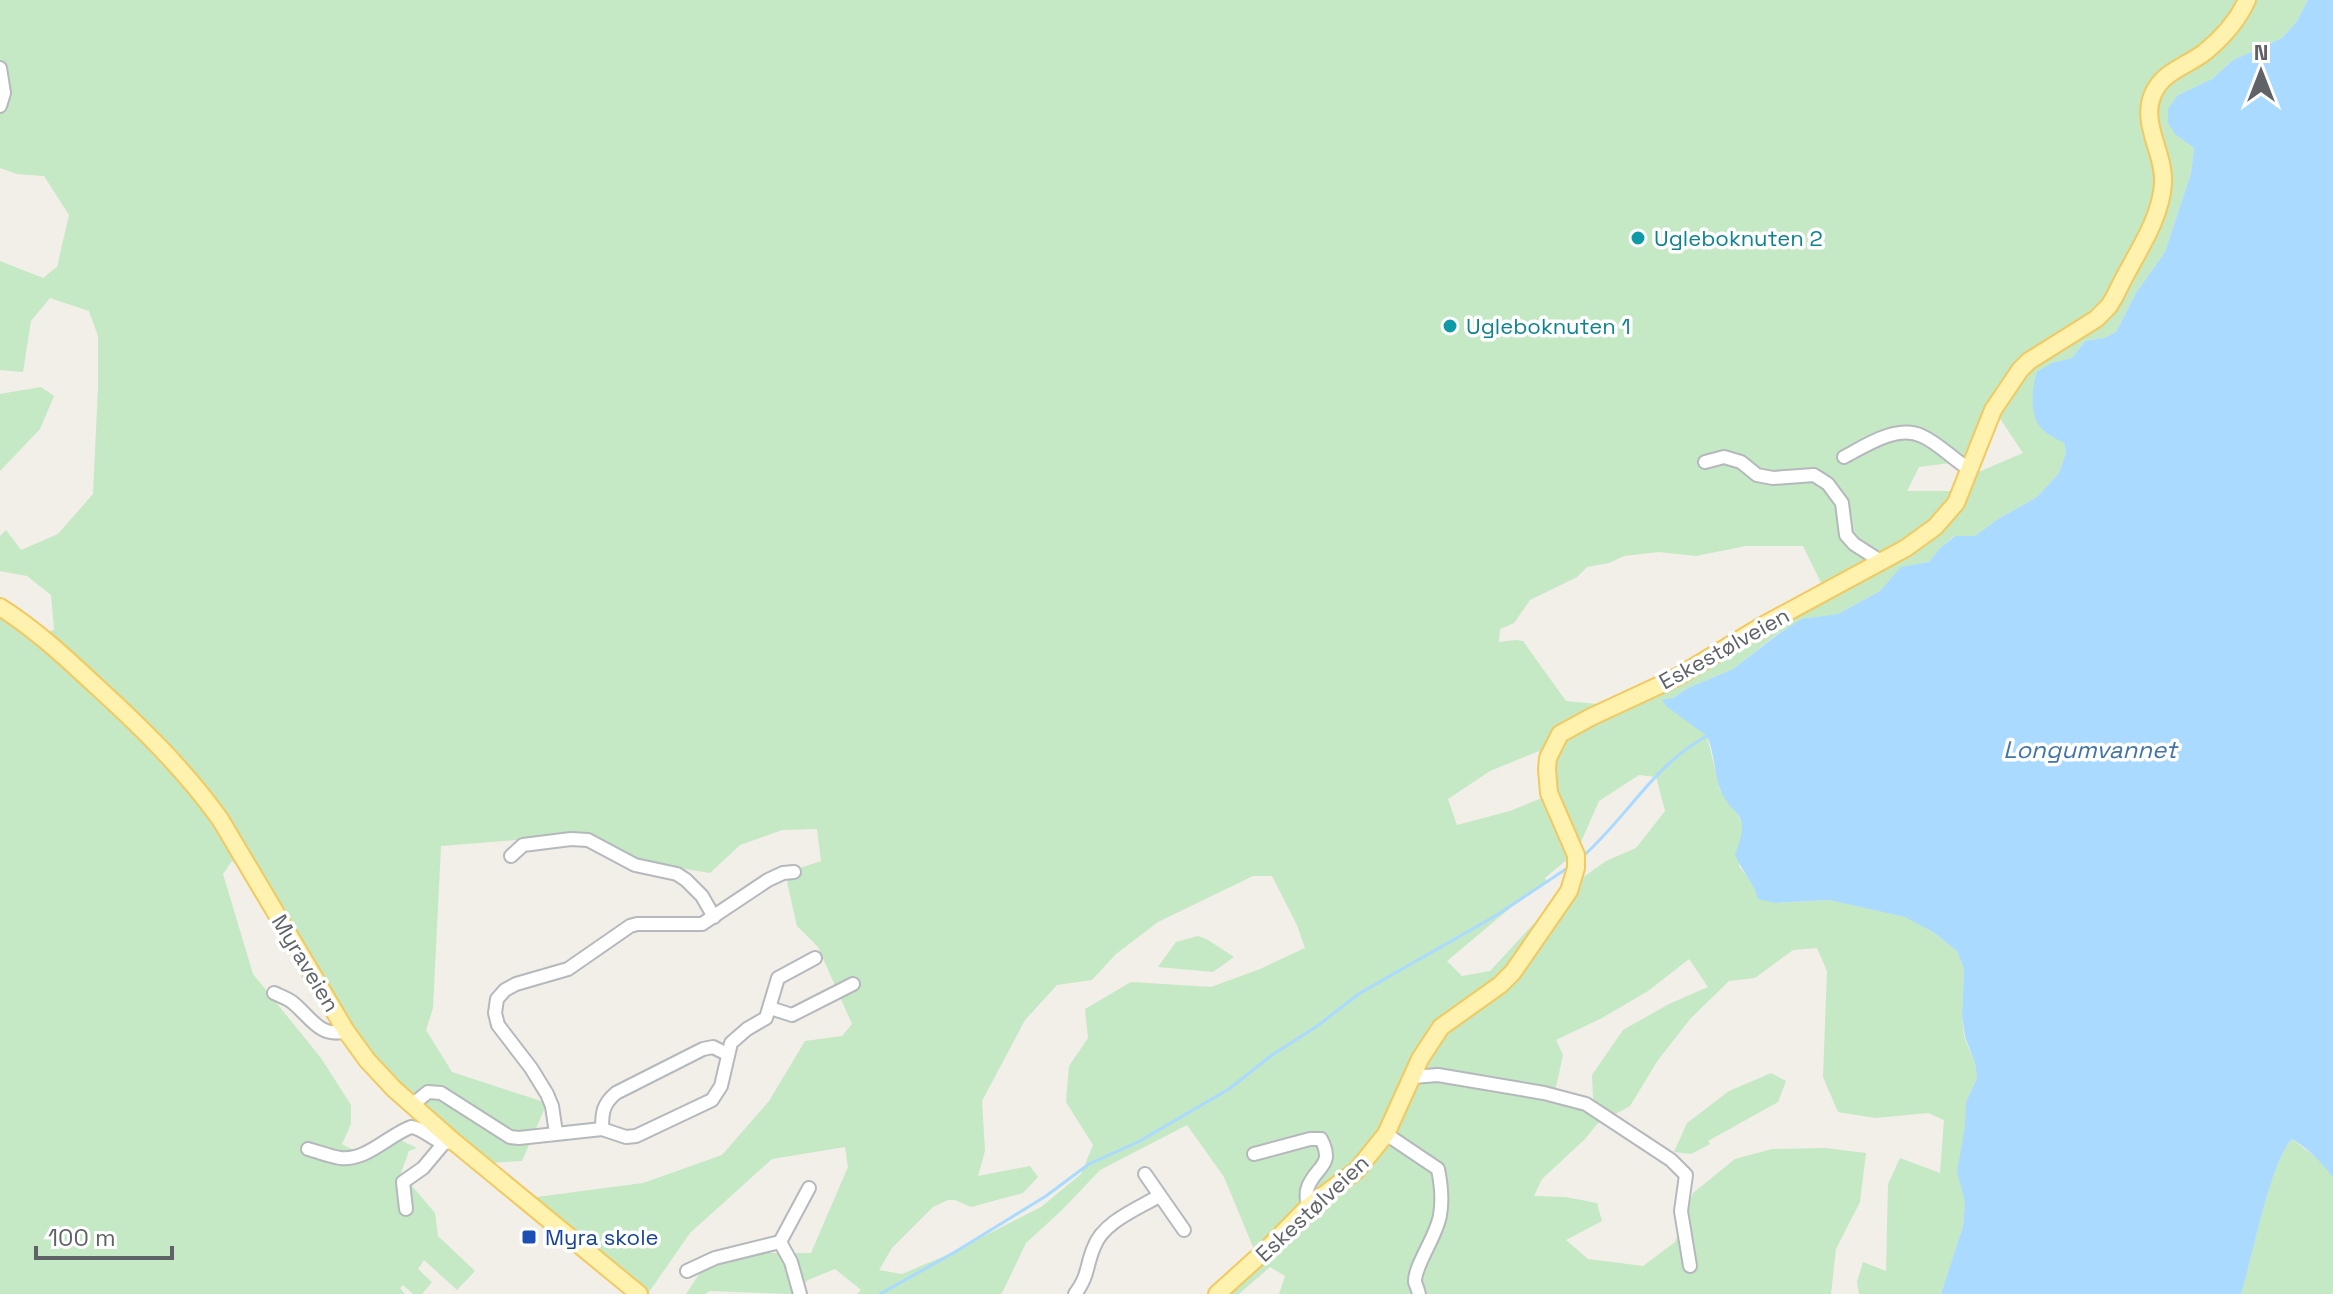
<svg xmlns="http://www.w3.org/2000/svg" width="2333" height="1294" viewBox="0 0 2333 1294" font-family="'Space Grotesk',sans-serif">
	<rect width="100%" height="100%" fill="#f1efe8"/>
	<!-- green -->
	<g fill="#c5e8c5" fill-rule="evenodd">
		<path d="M0 0H2308L2297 21 2282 38 2233 60 2212 79 2178 95 2176 135 2194 148 2191 173 2165 252 2136 293 2116 332 2104 338 2085 341 2072 358 2052 363 2043 429 2064 443 2066 452 2059 473 2037 497 1998 519 1975 536H1954L1940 548 1929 562 1901 568 1880 591 1838 614 1802 620 1776 635 1733 669 1688 688 1673 698 1707 736 1720 790 1736 812 1743 825 1739 866 1756 888 1775 903 1829 900 1906 917 1933 932 1957 951 1964 969 1962 1015 1964 1037 1975 1063 1977 1078 1966 1102 1965 1202 1963 1226 1941 1294H1859L1857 1282 1863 1262 1886 1271 1888 1184 1900 1158 1940 1173 1944 1120 1928 1113 1875 1118 1838 1112 1823 1077 1827 971 1817 948 1793 950 1755 978 1729 981 1691 1018 1658 1060 1630 1106 1597 1124 1585 1139 1542 1179 1534 1196 1565 1197 1597 1203 1602 1221 1566 1240 1588 1259 1643 1266 1675 1242 1693 1193 1735 1159 1772 1149 1825 1148 1866 1153 1860 1202 1836 1249 1831 1294H1279L1285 1276 1270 1267 1239 1294H1219L1258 1259 1224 1177 1187 1125 1100 1170 1062 1210 1026 1243 1002 1293 999 1294H857L861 1290 835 1269 808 1280 792 1294 710 1291 705 1294H686L705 1265 752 1253H811L848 1167 845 1147 772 1159 690 1233 649 1292 650 1294H645L529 1198 643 1183 722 1155 769 1101 805 1041 842 1036 852 1024 818 947 797 926 787 882 797 869 821 861 817 829 782 830 740 845 710 873 638 861 579 835 441 846 433 1008 426 1030 452 1072 547 1103 522 1161 489 1163 366 1055 254 878 232 861 223 874 253 974 321 1058 351 1105V1124L342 1144 357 1152 400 1140 417 1148 409 1151 401 1173 435 1213 438 1236 475 1271 457 1290 424 1260 418 1269 432 1282 422 1294H413L403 1285 400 1288 405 1294H0V615L35 635 54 630 51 595 27 576 0 571V536L6 530 21 550 58 534 93 494 98 388V336L89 311 50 298 31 321 23 372 0 370V261L43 278 57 267 69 215 44 176 17 174 0 168ZM1999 417 2023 453 1962 479 1958 491H1907L1919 467 1973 460ZM1746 546H1803L1827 595 1812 609 1787 617 1619 706 1566 701 1523 641 1515 640 1499 642 1500 629 1514 623 1530 600 1577 577 1587 567 1609 563 1624 556 1659 552 1696 556ZM1539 751 1547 766V796L1510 811 1457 825 1448 799 1490 771ZM1639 775 1656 777 1665 811 1636 848 1606 861 1564 891 1490 971 1462 976 1447 961 1528 893 1547 882 1545 878 1577 851 1599 801ZM1253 876H1272L1297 925 1305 948 1260 969 1211 987 1131 982 1085 1009 1088 1038 1069 1066 1066 1102 1093 1145 1081 1174 1041 1207 947 1255 902 1274 879 1270 892 1248 933 1207 948 1200H955L971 1207 1023 1193 1038 1177 1030 1166 978 1176 985 1151 982 1101 1025 1020 1057 985 1092 980 1116 954 1158 922ZM1689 959 1708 987 1669 1004 1623 1030 1592 1075 1593 1097 1597 1110 1554 1096 1563 1055 1556 1040 1602 1018 1648 991Z"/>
		<path d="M41 387 54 396 40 429 0 471V394Z"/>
		<path d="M1198 936 1208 940 1234 957 1213 972 1158 967 1176 942Z"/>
		<path d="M1771 1073 1786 1081 1778 1102 1708 1141 1710 1144 1691 1154 1674 1152 1687 1123 1729 1091Z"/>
		<path d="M2292 1139 2322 1162 2333 1177V1294H2241C2252 1259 2269 1163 2292 1139Z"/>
	</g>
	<!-- water -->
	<path fill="#aadaff" d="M2308 0H2333V1177C2321 1162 2309 1149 2292 1139 2270 1161 2252 1260 2241 1294H1941L1963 1226 1965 1202 1957 1172 1965 1126 1966 1102 1977 1078 1975 1063 1965 1037 1962 1015 1964 969 1957 951 1933 932 1905 917 1829 900 1775 903 1758 899C1754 882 1741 871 1735 854 1754 808 1730 819 1719 786 1714 769 1714 752 1707 736L1666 706 1662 700 1673 698 1688 688 1733 669 1777 635 1802 619 1838 614 1880 591 1901 567 1929 562 1940 548 1955 536H1975L1998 519 2037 497 2059 473 2066 452 2064 443C2057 439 2048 435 2042 429 2029 416 2032 388 2037 372L2052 363 2072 358 2085 341 2104 338 2116 332 2136 293 2165 252 2191 173 2194 148 2176 135 2168 123V109L2178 95 2212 79 2233 60 2282 38 2297 21Z"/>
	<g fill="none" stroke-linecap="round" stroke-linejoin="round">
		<!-- stream -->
		<g stroke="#aadaff" stroke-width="3">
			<path d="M1581 858C1627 818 1653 765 1707 736"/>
			<path d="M880 1294 955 1252 1046 1196 1089 1164 1138 1142 1229 1089 1272 1055 1316 1027 1360 993 1497 915 1569 867"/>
		</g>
		<!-- minor casing -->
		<g stroke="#b5b8bc" stroke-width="16">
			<g id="minor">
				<path d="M0 68 4 93 0 106"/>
				<path d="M1844 457C1865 446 1897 424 1922 436 1938 443 1953 459 1969 469"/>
				<path d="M1705 462 1724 457 1741 462 1757 475 1773 478 1814 475 1828 484 1842 503 1846 535 1854 544 1882 562"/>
				<path d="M511 856 523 845 571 839 588 840 635 865 677 874 686 880 702 896 714 917"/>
				<path d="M274 993C280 996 287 998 292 1002 310 1016 320 1039 346 1031"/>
				<path d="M770 1008 792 1015 853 984"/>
				<path d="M727 1054 713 1047 703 1049 616 1093C603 1104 602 1112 602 1129L626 1137 636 1136 712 1100 721 1086 731 1043 747 1029 766 1018 778 978 815 958"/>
				<path d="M1412 1077 1438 1075 1544 1093 1586 1104 1671 1160 1686 1175 1681 1211 1690 1266"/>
				<path d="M412 1105 428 1092 441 1093 510 1137 519 1138 602 1129"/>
				<path d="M556 1133 552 1106 547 1094 531 1068 498 1025 495 1013 497 999 505 990 516 984 568 969 630 926 637 924H702L768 880 783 873 794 872"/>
				<path d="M1386 1134 1438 1169C1441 1184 1443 1199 1440 1215 1437 1236 1414 1266 1415 1282 1415 1282 1419 1293 1419 1294"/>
				<path d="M308 1149C319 1152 329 1156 340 1158 367 1161 387 1136 411 1127 423 1128 432 1140 444 1143"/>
				<path d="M1254 1154 1310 1139H1321C1335 1166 1316 1166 1308 1187 1305 1194 1307 1200 1308 1207"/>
				<path d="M1145 1174 1184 1230"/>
				<path d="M406 1209 403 1182 423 1168 444 1143 450 1142"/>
				<path d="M780 1242 809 1188"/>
				<path d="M687 1271 715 1258 780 1242 791 1262 800 1294"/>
				<path d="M1075 1294C1089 1276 1086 1265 1094 1247 1103 1222 1137 1209 1159 1196"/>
			</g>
		</g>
		<!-- major casing -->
		<g stroke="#f2c960" stroke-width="20">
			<g id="major">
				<path d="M0 607C35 629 65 657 95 685 140 726 184 769 220 819L346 1031 367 1060 394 1089 453 1141 639 1294"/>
				<path d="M1217 1294 1269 1247 1308 1207 1357 1170 1386 1134 1420 1059 1441 1027 1500 985 1513 972 1569 891 1576 868V855L1549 793 1547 769 1548 758 1560 734 1591 717 1677 677 1760 627 1906 548 1935 527 1956 503 1993 410 2020 370 2029 361 2096 319 2109 306 2115 296C2131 260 2160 224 2163 184 2165 153 2140 124 2153 94 2163 71 2187 66 2205 52 2222 38 2238 20 2247 0"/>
			</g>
		</g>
		<!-- minor -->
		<use href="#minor" stroke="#fff" stroke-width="12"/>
		<!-- major -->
		<use href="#major" stroke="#fff2af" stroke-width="16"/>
	</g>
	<!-- markers -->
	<g fill="#0f9aa8" stroke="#fff" stroke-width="3">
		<circle cx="1638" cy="238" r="8"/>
		<circle cx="1450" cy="326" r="8"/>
	</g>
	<rect fill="#1a4fb4" stroke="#fff" stroke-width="3" x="521" y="1229" width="16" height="16" rx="4"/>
	<g text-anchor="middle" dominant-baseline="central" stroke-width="7" stroke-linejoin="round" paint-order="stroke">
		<!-- culture labels -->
		<g font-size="22" fill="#0d838f" stroke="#fff" text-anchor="start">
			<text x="1654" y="238">Ugleboknuten 2</text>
			<text x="1466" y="326">Ugleboknuten 1</text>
		</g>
		<!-- street labels -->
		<g font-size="22" fill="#5f6368" stroke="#fff">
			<text transform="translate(1724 648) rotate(-29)">Eskestølveien</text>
			<text transform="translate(306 963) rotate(59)">Myraveien</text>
			<text transform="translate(1312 1208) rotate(-43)">Eskestølveien</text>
		</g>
		<!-- transit labels -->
		<g font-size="22" fill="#164399" stroke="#fff" text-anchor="start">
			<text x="545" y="1237">Myra skole</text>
		</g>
		<!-- water labels -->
		<g font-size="24" font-style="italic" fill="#4174aa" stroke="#fff">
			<text x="2090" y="749">Longumvannet</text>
		</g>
	</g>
	<!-- north arrow -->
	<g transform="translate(2261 72)" stroke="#ffffff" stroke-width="6" paint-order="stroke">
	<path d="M0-6L14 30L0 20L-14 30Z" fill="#5f6368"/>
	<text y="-12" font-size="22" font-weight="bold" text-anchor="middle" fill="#5f6368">N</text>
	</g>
	<!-- scale -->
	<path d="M36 1246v12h136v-12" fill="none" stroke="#5f6368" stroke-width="4"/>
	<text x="48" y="1246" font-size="24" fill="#5f6368" stroke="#ffffff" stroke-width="6" paint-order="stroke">100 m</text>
</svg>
